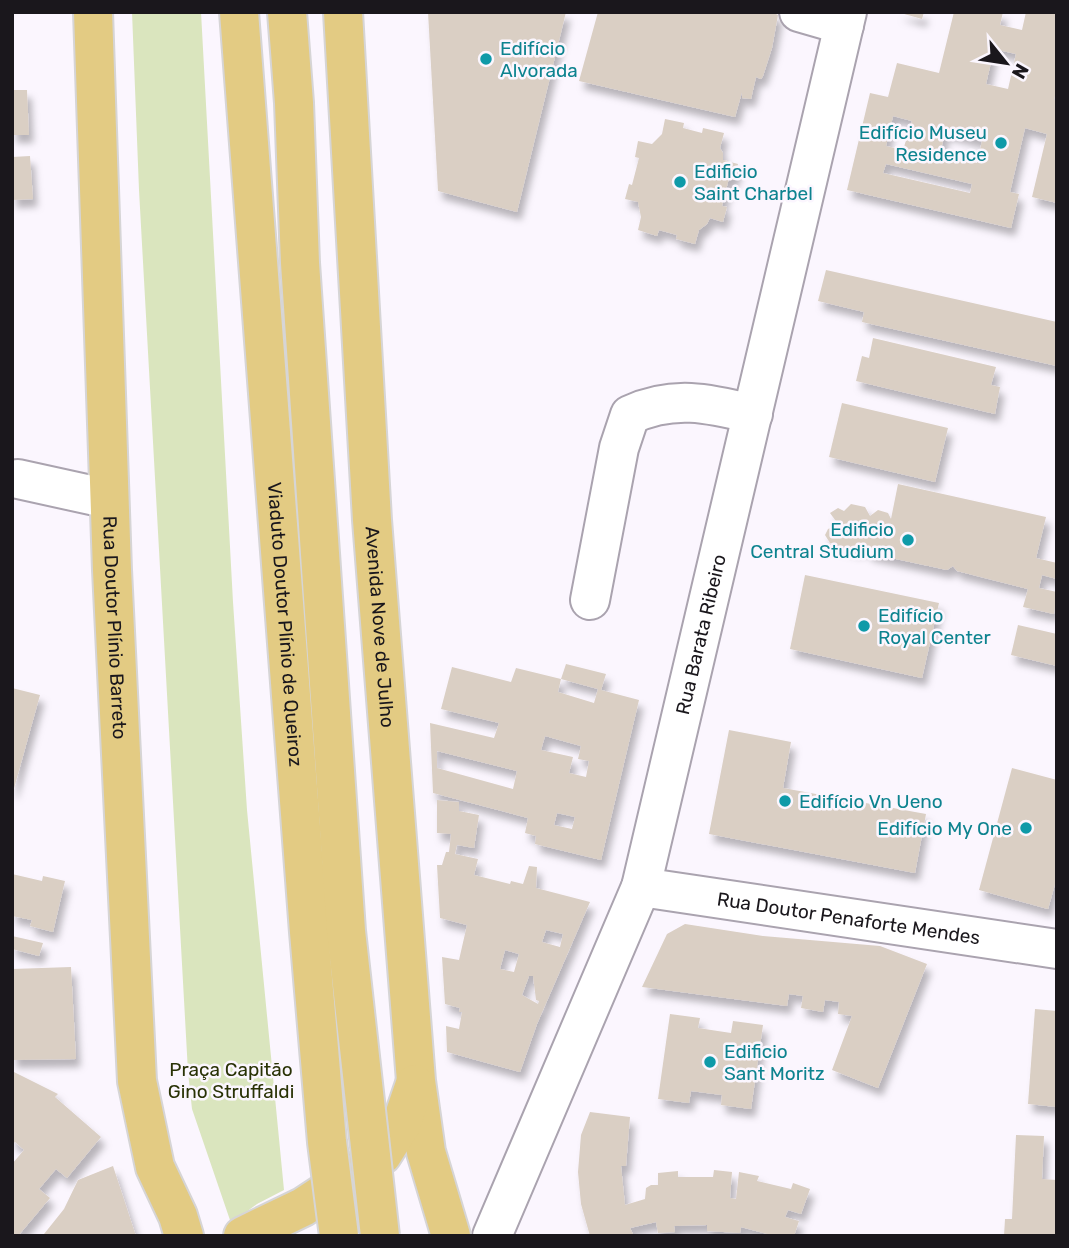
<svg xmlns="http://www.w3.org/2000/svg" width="1069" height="1248" viewBox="0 0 1069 1248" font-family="Rubik,sans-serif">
	<defs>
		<filter id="shadow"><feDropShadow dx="4.5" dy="8" stdDeviation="3.5" flood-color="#0004"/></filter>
	</defs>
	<rect width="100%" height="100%" fill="#fbf6fe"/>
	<!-- green -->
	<path fill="#dae5be" d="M132 12H201L233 602 247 810 284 1190 257 1204 231 1223 192 1109 188 1072 139 190Z"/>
	<!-- building -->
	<g fill="#dacfc4" fill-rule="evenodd" filter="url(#shadow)">
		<path d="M428 12H566L517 212 438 191Z"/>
		<path d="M598 12H772L778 15 772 48 763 76 761 79 756 77 751 99 742 98V92L735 117 579 81Z"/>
		<path d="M897 12H924L922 19Z"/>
		<path d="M954 12H1003L1000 25 1022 30 1026 12H1057V87L1054 100 1057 101V203L1032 197 1047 134 1025 128 1010 192 1019 194 1011 228 847 190 870 93 888 97 897 63 939 73ZM994 49 1016 54 1008 89 986 84ZM893 116 912 121 903 150 886 146ZM945 132 982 141 977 163 940 154ZM886 164 972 184 970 193 883 173Z"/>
		<path d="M12 90H27L29 135H12Z"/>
		<path d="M665 119 684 123 683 128 702 133 703 128 724 133 720 148 723 153V160L738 164 734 180 729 178 722 206 727 207 723 222 710 218 707 224 699 230 695 244 676 239 677 235 659 230 657 236 638 230 641 217 638 202 625 199 629 184 632 185 639 158 635 157 638 141 652 144 662 134Z"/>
		<path d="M30 156 33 199 12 200V157Z"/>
		<path d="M826 270 1057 322V366L862 322 864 312 818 301Z"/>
		<path d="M873 338 996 367 991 385 1000 387 995 414 856 381 862 356 869 358Z"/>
		<path d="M842 403 948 428 935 482 829 457Z"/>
		<path d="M898 484 1046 517 1036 558 1057 563V579L1042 575 1039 588 1057 592 1054 614 1023 607 1028 589 957 571 953 566 947 570 868 553 865 546 858 550 830 543 825 535 828 529 838 524 830 513 838 508 844 511 851 504 865 507 870 516 878 510 888 513 891 519Z"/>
		<path d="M805 575 939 603 922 678 790 649Z"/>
		<path d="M1018 625 1057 634V666L1011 655Z"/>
		<path d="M566 664 606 674 601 690 639 700 601 860 535 844 536 836 525 833 528 818 433 793 430 723 494 738 499 723 441 709 452 667 511 682 516 668 561 679ZM561 679 598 689 594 703 558 692ZM545 736 581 746 578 759 589 761 586 777 569 773 573 757 541 750ZM437 751 517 771 513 789 437 768ZM557 813 575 817 572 829 554 825Z"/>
		<path d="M12 688 40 695 13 792 12 791Z"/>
		<path d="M729 730 791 742 783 788 926 814 915 873 709 834Z"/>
		<path d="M1012 768 1057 780V877L1048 909 979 890Z"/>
		<path d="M437 800 459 802V811L479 815 474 848 457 845 455 854 478 859 474 875 510 884 511 881 523 884 529 866 537 867 536 888 590 902 537 1024 520 1072 447 1052 446 1026 459 1029 462 1012H459L460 1008 445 1004 442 957 459 960 467 925 440 918 437 865H442L446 852H449L451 834 437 833ZM546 930 563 934 560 947 542 942ZM505 950 519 954 514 972 500 969ZM529 976H533L536 1000 539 1001 538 1004 522 995Z"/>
		<path d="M12 874 42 881 43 876 65 881 53 932 30 926 32 920 12 916Z"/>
		<path d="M685 924 763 936 880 946 927 964 878 1088 832 1070 852 1016 838 1014 839 1002 825 1000 823 1012 801 1008 803 996 789 994 787 1006 642 987 667 934Z"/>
		<path d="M12 936 43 943 39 956 12 949Z"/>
		<path d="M71 967 76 1059 12 1060V969Z"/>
		<path d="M1035 1009 1057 1011V1107L1028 1104Z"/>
		<path d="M670 1014 700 1018 698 1028 731 1033 733 1021 763 1025 751 1109 721 1105 722 1095 691 1091 689 1103 658 1099Z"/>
		<path d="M12 1071 58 1094 55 1097 101 1137 67 1178 56 1169 39 1189 50 1198 18 1236H12V1164L24 1150 15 1142 12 1145Z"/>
		<path d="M590 1112 630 1117 626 1166H621L625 1205 645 1199 646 1188 651 1185H658V1173L678 1171V1177H713L714 1170 732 1172 730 1198 736 1199 739 1172 759 1176 757 1181 791 1189 793 1183 810 1189 801 1214 788 1210 785 1217 799 1221 794 1236H775L741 1227 740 1233 707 1231V1225L674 1226 675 1232 658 1233 656 1222 630 1228 634 1236H590L581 1204 578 1172 581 1135Z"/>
		<path d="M1016 1135 1044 1136 1042 1179 1057 1180V1236H1004L1005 1219H1012Z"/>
		<path d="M113 1166 136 1236H47L44 1234 64 1209 78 1180Z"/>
	</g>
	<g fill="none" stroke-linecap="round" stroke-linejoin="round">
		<!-- minor casing -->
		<g stroke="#aaa3af" stroke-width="42">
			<g id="minor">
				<path d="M799 12 844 25"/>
				<path d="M18 479 109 499"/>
				<path d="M590 600 619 448 630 415C673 395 708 403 753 414"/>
				<path id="s1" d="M641 887 1057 949"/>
				<path id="s2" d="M492 1236 641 887 847 12"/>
			</g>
		</g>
		<!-- major casing -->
		<g stroke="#d6d5d6" stroke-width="42">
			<g id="major">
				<path id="s3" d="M93 12 112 570 137 1081 155 1167 178 1216 184 1236"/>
				<path id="s4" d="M343 12 372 520 416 1081 426 1152 451 1236"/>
				<path d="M243 1236 303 1207 382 1155 401 1125 415 1084"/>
			</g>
		</g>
		<!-- minor -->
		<use href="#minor" stroke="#fff" stroke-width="38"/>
		<!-- major -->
		<use href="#major" stroke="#e3cb83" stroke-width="38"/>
		<!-- major-bridge casing -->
		<g stroke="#d6d5d6" stroke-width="42" stroke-linecap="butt">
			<g id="major-bridge">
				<path id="s5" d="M239 12 309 932 327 1142 339 1236"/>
				<path d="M287 12 294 103 300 263 346 931 380 1236"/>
			</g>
		</g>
		<!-- major-bridge -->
		<use href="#major-bridge" stroke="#e3cb83" stroke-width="38"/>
	</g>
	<!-- markers -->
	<g fill="#0f9aa8" stroke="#fbf6fe" stroke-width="2.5">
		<circle cx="486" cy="59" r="7"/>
		<circle cx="1001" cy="143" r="7"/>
		<circle cx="680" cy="182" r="7"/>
		<circle cx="908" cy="540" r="7"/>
		<circle cx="864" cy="626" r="7"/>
		<circle cx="785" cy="801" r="7"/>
		<circle cx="1026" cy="828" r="7"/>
		<circle cx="710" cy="1062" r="7"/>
	</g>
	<g text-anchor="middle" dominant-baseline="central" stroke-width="5" stroke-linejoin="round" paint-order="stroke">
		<!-- culture labels -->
		<g font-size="19" fill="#0d838f" stroke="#fbf6fe" text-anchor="start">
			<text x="500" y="48">Edifício<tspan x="500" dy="22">Alvorada</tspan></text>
			<text x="987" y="132" text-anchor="end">Edifício Museu<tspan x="987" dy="22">Residence</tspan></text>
			<text x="694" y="171">Edificio<tspan x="694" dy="22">Saint Charbel</tspan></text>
			<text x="894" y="529" text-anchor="end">Edificio<tspan x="894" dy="22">Central Studium</tspan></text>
			<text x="878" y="615">Edifício<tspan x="878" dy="22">Royal Center</tspan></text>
			<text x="799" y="801">Edifício Vn Ueno</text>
			<text x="1012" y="828" text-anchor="end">Edifício My One</text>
			<text x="724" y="1051">Edificio<tspan x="724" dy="22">Sant Moritz</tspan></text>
		</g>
		<!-- street labels -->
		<g font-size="19" fill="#1a171c" stroke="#fbf6fe">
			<text stroke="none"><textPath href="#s5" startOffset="614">Viaduto Doutor Plínio de Queiroz</textPath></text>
			<text stroke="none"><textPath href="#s4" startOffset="616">Avenida Nove de Julho</textPath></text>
			<text stroke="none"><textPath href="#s3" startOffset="616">Rua Doutor Plínio Barreto</textPath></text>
			<text stroke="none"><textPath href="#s2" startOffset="639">Rua Barata Ribeiro</textPath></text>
			<text stroke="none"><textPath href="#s1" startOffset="210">Rua Doutor Penaforte Mendes</textPath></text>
		</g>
		<!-- park labels -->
		<g font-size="19" fill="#293205" stroke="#fbf6fe">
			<text x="231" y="1069">Praça Capitão<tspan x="231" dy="22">Gino Struffaldi</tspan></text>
		</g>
	</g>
	<!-- border -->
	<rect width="1069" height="1248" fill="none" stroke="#1a171c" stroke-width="28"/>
	<!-- north arrow -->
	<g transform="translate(1006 63) rotate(120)" stroke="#fbf6fe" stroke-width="5" paint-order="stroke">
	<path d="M0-5L12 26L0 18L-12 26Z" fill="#1a171c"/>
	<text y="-10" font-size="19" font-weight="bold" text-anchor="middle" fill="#1a171c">N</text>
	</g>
</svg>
